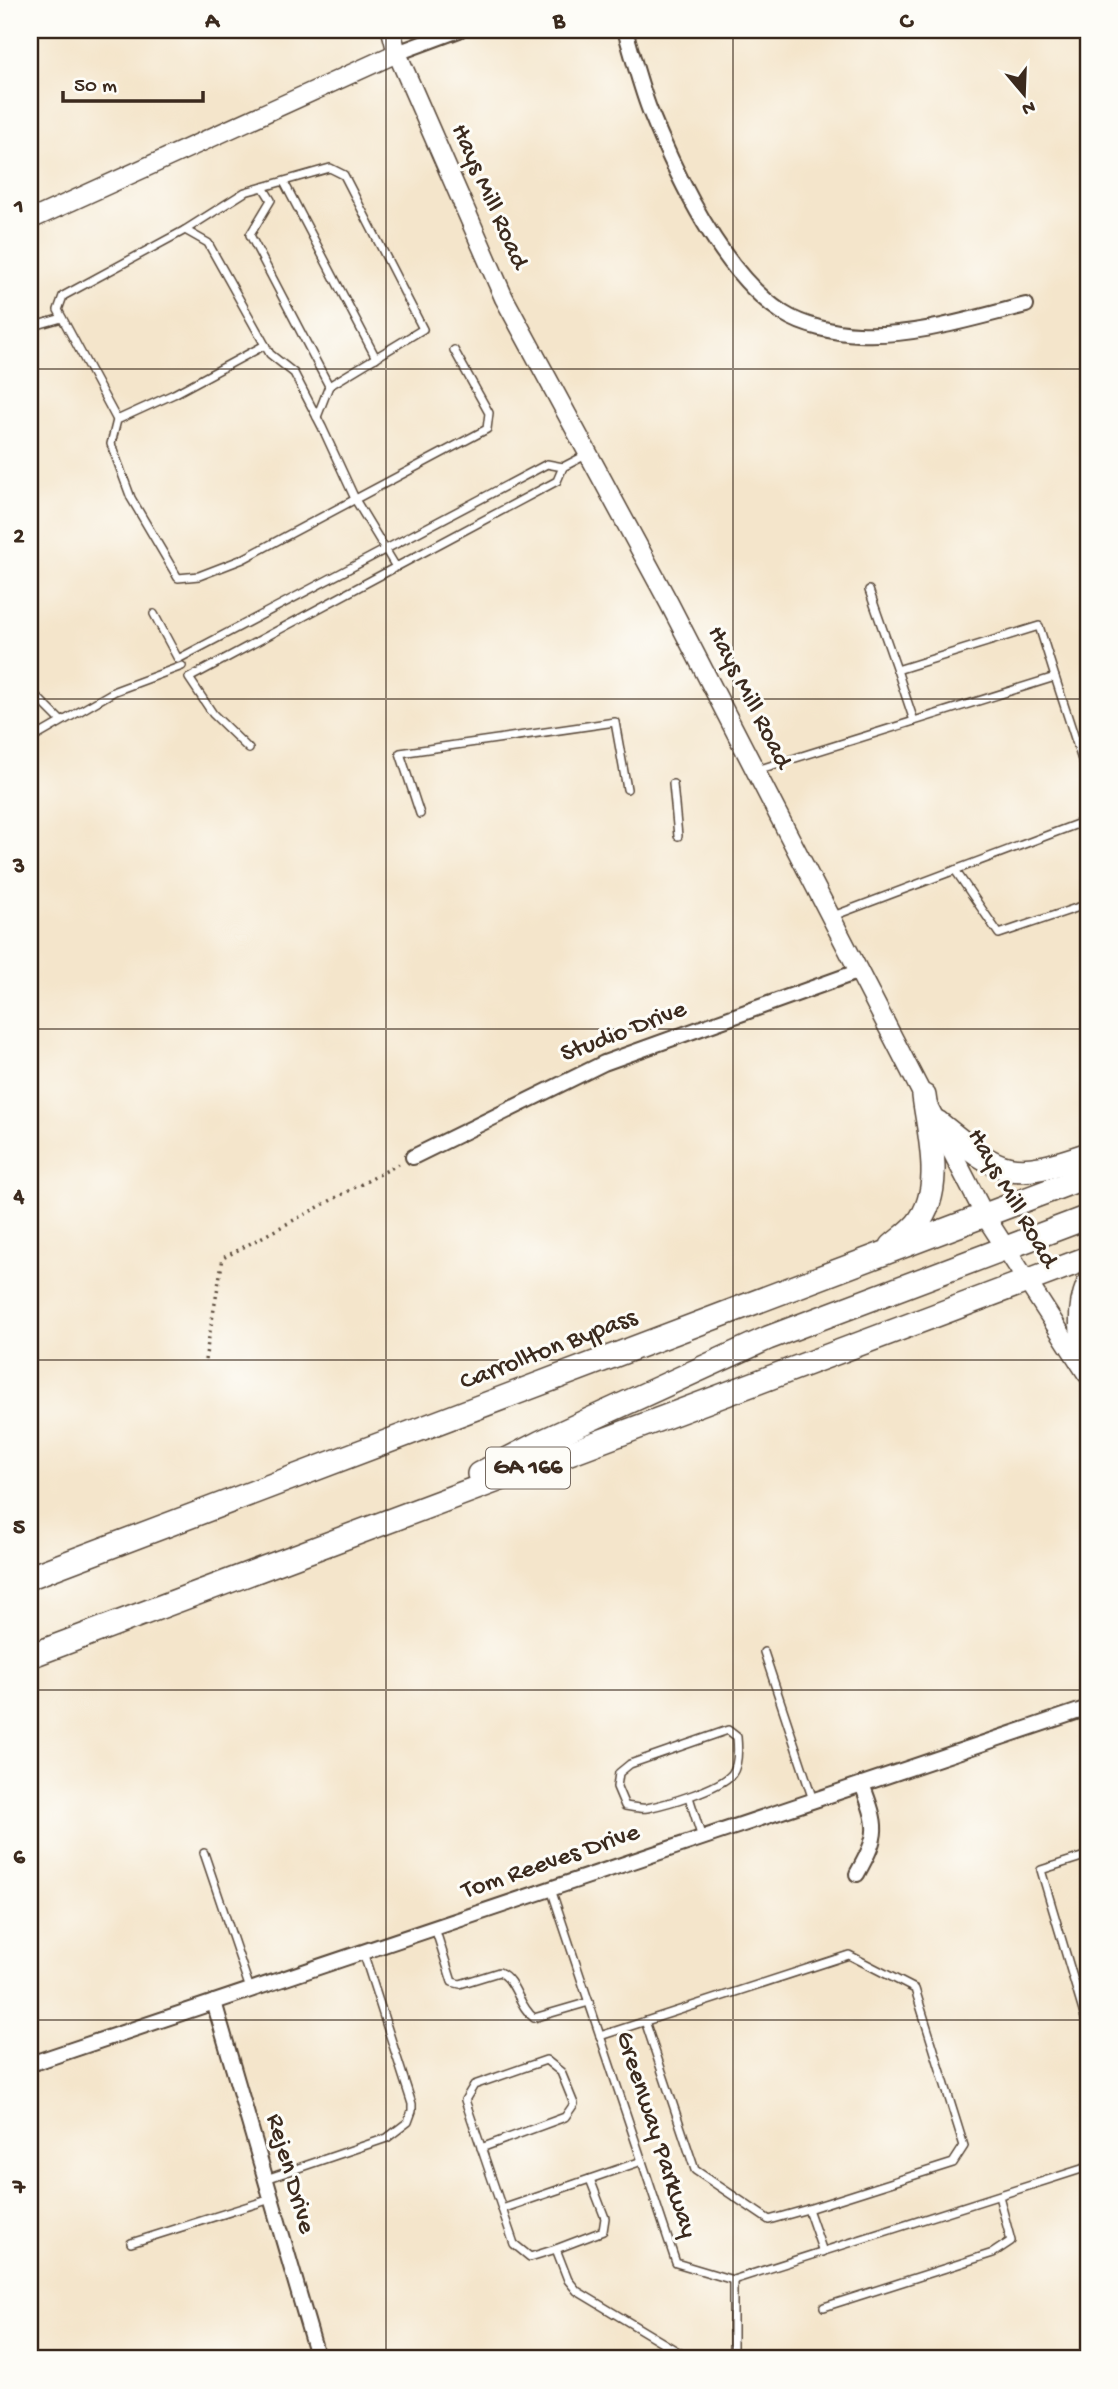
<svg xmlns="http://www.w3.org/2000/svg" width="1118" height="2389" viewBox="0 0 1118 2389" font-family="'Gochi Hand',sans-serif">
	<rect width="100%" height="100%" fill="#fdfcf7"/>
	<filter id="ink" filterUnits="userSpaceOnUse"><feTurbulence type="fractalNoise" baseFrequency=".0143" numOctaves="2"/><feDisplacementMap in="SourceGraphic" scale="14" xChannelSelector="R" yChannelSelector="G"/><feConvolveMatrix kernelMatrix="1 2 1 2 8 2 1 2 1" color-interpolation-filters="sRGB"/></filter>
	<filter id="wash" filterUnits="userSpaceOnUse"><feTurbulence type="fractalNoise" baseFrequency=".00686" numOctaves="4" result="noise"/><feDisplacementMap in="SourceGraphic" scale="28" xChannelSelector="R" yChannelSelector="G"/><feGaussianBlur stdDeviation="1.57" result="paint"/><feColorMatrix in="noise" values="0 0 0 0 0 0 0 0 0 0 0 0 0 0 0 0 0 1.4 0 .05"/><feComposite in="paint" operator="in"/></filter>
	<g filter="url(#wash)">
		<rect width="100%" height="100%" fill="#f4e5cb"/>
	</g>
	<g filter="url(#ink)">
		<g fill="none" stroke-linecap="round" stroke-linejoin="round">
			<!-- service casing -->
			<g stroke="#574638" stroke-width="10">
				<g id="service">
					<path d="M284 182 376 358"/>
					<path d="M263 187 330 168 344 175 423 329 329 386"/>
					<path d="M185 230 245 192 263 187 271 200 250 235 329 386 317 417"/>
					<path d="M30 327 62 318"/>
					<path d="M265 345 174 394 117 420 111 444 131 498 178 578 199 576 243 559 487 429 489 413 454 350"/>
					<path d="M117 420 58 310 63 296 185 230 208 243 270 354 294 373 322 427 356 501 396 567 557 481 563 467"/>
					<path d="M869 590 897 670 1039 626 1055 677"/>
					<path d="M154 614 178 659 547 464 563 467 588 454"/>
					<path d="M897 670 914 721"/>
					<path d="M30 690 61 721"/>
					<path d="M30 740 115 691 182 666"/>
					<path d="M249 749 213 714 189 678 396 567"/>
					<path d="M757 770 1055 677 1082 760"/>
					<path d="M673 784 678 836"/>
					<path d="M420 814 400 753 615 722 627 789"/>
					<path d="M955 870 999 934 1088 904"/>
					<path d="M833 916 1088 820"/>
					<path d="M764 1652 813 1800"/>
					<path d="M728 1730 737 1737C738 1748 739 1765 732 1774 719 1789 667 1804 647 1808 640 1809 632 1807 625 1806L617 1787 619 1773 630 1764Z"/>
					<path d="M689 1797 702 1838"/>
					<path d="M204 1853 250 1989"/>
					<path d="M1088 1855 1041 1870 1088 2028"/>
					<path d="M551 1889 676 2263 733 2280 1088 2167"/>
					<path d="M435 1928 452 1982 460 1984 499 1972C516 1979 518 2006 534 2018L589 2002"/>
					<path d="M645 2021 695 2170 769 2220 808 2209"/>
					<path d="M600 2036 849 1955 915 1989 964 2146 953 2163 808 2209 823 2252"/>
					<path d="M481 2148 565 2117 574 2104 561 2072 546 2060 474 2085 465 2100 514 2244 530 2257 556 2249 568 2280 577 2291 690 2359"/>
					<path d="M266 2179 387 2138 408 2122 412 2111V2104L363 1952"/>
					<path d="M502 2209 642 2161"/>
					<path d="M131 2243 271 2199"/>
					<path d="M556 2249 603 2231 605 2218 590 2179"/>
					<path d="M824 2307 993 2253 1011 2241 999 2196"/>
					<path d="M731 2359 733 2351V2280"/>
				</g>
			</g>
			<!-- minor casing -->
			<g stroke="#574638" stroke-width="18">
				<g id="minor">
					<path d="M625 30C633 57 640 85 650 111 677 177 722 274 783 313 803 326 835 333 859 334 915 337 973 318 1026 305"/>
					<path d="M397 53 459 30"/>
					<path d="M413 1157 604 1063 860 971"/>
					<path d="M857 1874C880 1833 878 1827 862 1784"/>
					<path d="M214 2002 318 2359"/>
					<path d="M30 2064 1088 1708"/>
				</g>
			</g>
			<!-- tertiary casing -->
			<g stroke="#574638" stroke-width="21">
				<g id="tertiary">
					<path d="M391 30 397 53 504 298 669 603 985 1216 1087 1374"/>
					<path d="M30 220 397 53"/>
				</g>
			</g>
			<!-- primary casing -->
			<g stroke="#574638" stroke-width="26">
				<g id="primary">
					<path d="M937 1122C1002 1174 1007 1182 1088 1154"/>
					<path d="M892 1246C900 1239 910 1232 917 1224 945 1190 929 1135 924 1096"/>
					<path d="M1088 1285C1076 1314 1083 1340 1088 1370"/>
					<path d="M479 1474 541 1442 768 1338 1088 1217"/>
					<path d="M30 1577 1088 1176"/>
					<path d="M30 1656 1088 1258"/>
				</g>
			</g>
			<!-- path -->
			<path stroke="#574638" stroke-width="3.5" stroke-dasharray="2 5" stroke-linecap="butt" d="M205 1360 223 1258 399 1164"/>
			<!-- service -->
			<use href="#service" stroke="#fff" stroke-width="7"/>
			<!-- minor -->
			<use href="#minor" stroke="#fff" stroke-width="14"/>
			<!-- tertiary -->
			<use href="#tertiary" stroke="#fff" stroke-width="18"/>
			<!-- primary -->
			<use href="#primary" stroke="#fff" stroke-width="23"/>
		</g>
	</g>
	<!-- grid -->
	<path fill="none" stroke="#3b2a1e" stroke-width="2" stroke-opacity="0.55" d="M386 30V2359M733 30V2359M30 369H1088M30 699H1088M30 1029H1088M30 1360H1088M30 1690H1088M30 2020H1088"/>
	<g text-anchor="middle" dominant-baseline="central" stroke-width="6" stroke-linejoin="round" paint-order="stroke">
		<!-- shield labels -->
		<rect fill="#fdfcf7" stroke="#75695f" stroke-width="2" x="486" y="1447.5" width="84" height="41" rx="5"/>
		<g font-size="24" font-weight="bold" fill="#3b2a1e">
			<text x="528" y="1468">GA 166</text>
		</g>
		<!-- street labels -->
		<g font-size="26" fill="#3b2a1e" stroke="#fdfcf7">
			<text transform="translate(488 197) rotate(66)">Hays Mill Road</text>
			<text transform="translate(748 698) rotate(63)">Hays Mill Road</text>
			<text transform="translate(624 1033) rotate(-21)">Studio Drive</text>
			<text transform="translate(1011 1199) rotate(60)">Hays Mill Road</text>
			<text transform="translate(549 1351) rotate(-21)">Carrollton Bypass</text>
			<text transform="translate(551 1863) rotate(-19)">Tom Reeves Drive</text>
			<text transform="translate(655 2135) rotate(72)">Greenway Parkway</text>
			<text transform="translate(289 2174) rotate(74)">Rejen Drive</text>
		</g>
	</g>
	<!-- margin -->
	<rect width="1118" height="2389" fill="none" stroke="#fdfcf7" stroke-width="77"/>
	<!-- north arrow -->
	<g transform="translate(1024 94) rotate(161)" stroke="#fdfcf7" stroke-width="5" paint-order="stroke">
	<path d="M0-5L12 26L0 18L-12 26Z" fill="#3b2a1e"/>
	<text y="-10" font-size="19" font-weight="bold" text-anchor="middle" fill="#3b2a1e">N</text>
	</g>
	<!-- scale -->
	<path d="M63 91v10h140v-10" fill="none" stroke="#3b2a1e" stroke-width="3.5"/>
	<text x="74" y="91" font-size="21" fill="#3b2a1e" stroke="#fdfcf7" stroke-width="5" paint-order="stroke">50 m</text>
	<rect x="38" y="38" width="1042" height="2312" fill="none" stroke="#3b2a1e" stroke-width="2.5"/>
	<g font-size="23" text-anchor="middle" font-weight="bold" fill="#3b2a1e">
		<text x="212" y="27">A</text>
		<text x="559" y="27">B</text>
		<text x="906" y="27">C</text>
		<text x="19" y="212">1</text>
		<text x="19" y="542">2</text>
		<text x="19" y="872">3</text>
		<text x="19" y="1202">4</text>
		<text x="19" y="1533">5</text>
		<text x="19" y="1863">6</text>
		<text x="19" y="2193">7</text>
	</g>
</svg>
